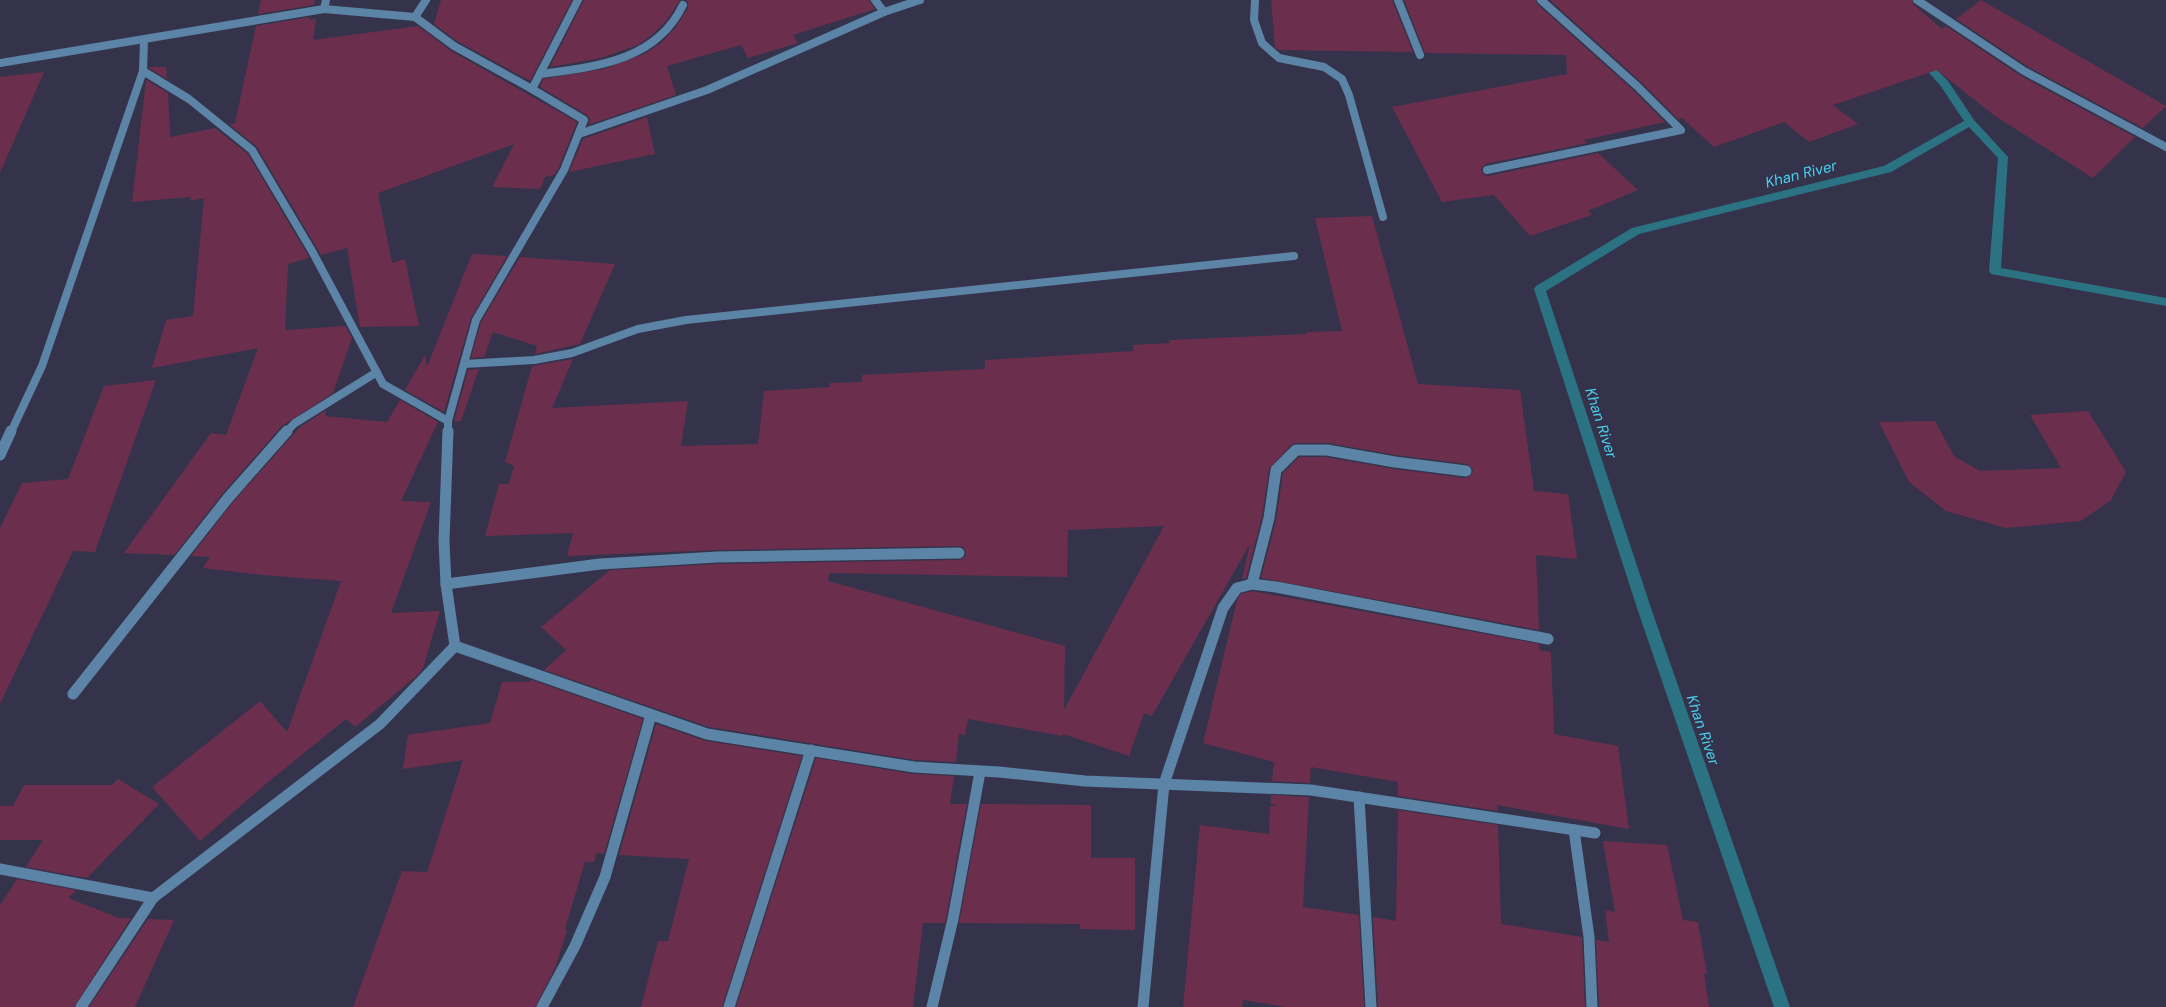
<svg xmlns="http://www.w3.org/2000/svg" width="2166" height="1007" viewBox="0 0 2166 1007" font-family="'DM Sans',sans-serif">
	<rect width="100%" height="100%" fill="#34334b"/>
	<g fill="none" stroke-linecap="round" stroke-linejoin="round">
		<!-- stream -->
		<path fill="#2b7383" fill-rule="evenodd" d="M1922 57 1925 58 1948 81 1974 120 2008 157 2001 268 2166 298V306L1991 274 1989 271 1998 158 1969 127 1891 172 1639 234 1546 291 1652 611 1790 1007H1774L1638 611 1534 289 1536 286 1632 228 1884 166 1964 121 1940 85 1919 62V58Z"/>
	</g>
	<!-- building -->
	<g fill="#6b2f4d" fill-rule="evenodd">
		<path d="M261 0H315L314 5 258 14Z"/>
		<path d="M441 0H572L530 81 457 41 434 24Z"/>
		<path d="M584 0H680L667 20 653 34 638 45 601 58 550 67Z"/>
		<path d="M686 0H869L875 9 793 35 798 43 748 58 741 45 667 66 676 95 588 125 590 119 587 115 540 87 543 79 604 69 644 54 661 43 676 27 688 8V3Z"/>
		<path d="M1271 0H1392L1413 52 1278 50 1275 47Z"/>
		<path d="M1404 0H1535L1537 4 1633 90 1665 122 1584 140 1588 143 1486 164 1481 169 1483 174 1488 176 1598 153 1638 190 1588 211 1592 215 1530 236 1494 195 1442 202 1392 107 1567 74 1566 55 1425 53Z"/>
		<path d="M1550 0H1911L1914 5 1942 29 1946 26 2021 76 2135 137 2093 178 1995 116 1937 70 1833 105 1858 124 1809 142 1784 122 1714 147 1682 118 1678 119 1641 82Z"/>
		<path d="M1981 0 2166 106 2143 128 2027 66 1956 19Z"/>
		<path d="M310 17 309 20 316 19 313 40 418 26 451 51 577 122 559 167 554 175 545 177 540 189 492 187 514 144 378 193 392 263 405 259 419 326 360 327 347 248 321 255 257 147 230 125 235 123 256 26Z"/>
		<path d="M149 67H166L167 79 149 68Z"/>
		<path d="M44 72 0 173V77Z"/>
		<path d="M146 80 168 93 170 137 215 128 248 154 307 254 309 258 288 264 285 330 345 326 352 338 333 393 282 426 223 493 174 555 124 553 211 433 226 435 258 348 152 368 166 320 193 316 204 198 190 201 191 197 132 202Z"/>
		<path d="M647 117 655 154 569 172 583 139Z"/>
		<path d="M1372 216 1418 384 1520 390 1534 491 1568 494 1577 559 1536 555 1539 630 1261 578 1276 520 1283 473 1299 457H1326L1394 469 1465 478 1469 477 1473 472 1472 468 1467 464 1396 455 1328 443H1296L1291 445 1269 469 1262 517 1246 578 1242 579 1250 544 1152 716 1144 713 1129 756 1063 734V736L968 719 965 735 959 734 956 762 915 760 709 727 544 670 566 650 541 627 610 570 717 564 959 560 965 557 966 552 963 547 959 546 717 550 567 556 573 533 485 536 499 484H509L514 466 505 462 532 366 573 359 552 408 688 401 681 446 758 444 764 391 830 387V383L862 382V375L985 369V360L1134 351 1133 345 1170 343 1169 340 1307 334V332L1342 331 1315 218ZM1164 526 1064 710 1065 646 828 581 829 573 1067 577 1068 530Z"/>
		<path d="M472 254 507 256 471 318 444 412 405 390 425 355 427 367Z"/>
		<path d="M520 257 615 264 580 344 535 354 537 346 493 332 484 357 471 358 481 322Z"/>
		<path d="M479 369 461 421H454L468 370Z"/>
		<path d="M156 380 95 552 73 551 0 704V528L22 483 68 479 104 386Z"/>
		<path d="M400 400 438 422 401 501 431 502 391 613 440 611 423 668 418 675 355 727 346 719 267 783 200 841 152 787 260 701 287 732 341 581 262 575 203 568 210 557 191 556 233 502 299 428 326 410 325 416 387 422Z"/>
		<path d="M2088 411 2126 472 2111 500 2081 521 2006 528 1946 511 1909 482 1879 422 1935 421 1954 456 1980 471 2061 468 2030 415Z"/>
		<path d="M1252 591 1539 644V650L1551 652 1554 734 1618 746 1629 829 1497 805 1498 811 1398 796V782L1311 767 1310 783 1272 781 1274 762 1203 743 1237 600 1241 594Z"/>
		<path d="M532 680 643 719 604 854 596 853 594 862H585L565 929 567 930 556 966 535 1007H353L402 871 427 872 463 760 403 769 408 735 490 723 502 682H529Z"/>
		<path d="M656 724 706 741 802 756 722 1007H641L658 941H668L689 859 619 855Z"/>
		<path d="M816 758 913 774 954 776 950 804H967L945 923H923L913 1007H736Z"/>
		<path d="M118 779 159 804 87 878 26 867 43 840H0V806H13L24 785H112Z"/>
		<path d="M1271 795 1309 797 1303 907 1359 915 1364 1007H1285L1243 1000 1242 1007H1183L1200 825 1269 834 1270 806H1279L1271 804Z"/>
		<path d="M981 804 1091 805V858H1135V930L1080 929V924L959 923Z"/>
		<path d="M1398 810 1498 825 1501 924 1582 937 1585 1007H1378L1373 917 1396 921Z"/>
		<path d="M1603 841 1667 845 1683 920 1698 922 1707 974 1704 973 1709 1007H1599L1596 940 1609 942 1605 910 1615 912Z"/>
		<path d="M17 879 76 890 68 898 119 918H131L74 1007H0V905Z"/>
		<path d="M148 919 174 920 135 1007H89Z"/>
	</g>
	<g fill="none" stroke-linecap="round" stroke-linejoin="round">
		<!-- minor-far1 -->
		<g stroke="#5c84a6" stroke-width="8">
			<path d="M326 0 324 9 415 17 454 46 532 89"/>
			<path d="M875 0 884 12"/>
			<path d="M1255 0 1254 20 1262 43 1279 58 1324 67 1342 79 1349 95 1383 217"/>
			<path d="M1398 0 1420 55"/>
			<path d="M1917 0 2024 71 2166 147"/>
			<path d="M415 17 426 0"/>
			<path d="M0 63 324 9"/>
			<path d="M143 71 189 99 252 150 312 251 383 384 448 421"/>
			<path d="M540 74C596 67 656 61 683 5"/>
			<path d="M579 134 707 90 884 12 920 0"/>
			<path d="M1487 170 1681 130 1637 86 1541 0"/>
			<path d="M464 364 534 360 572 353 638 329 686 320 1294 256"/>
			<path d="M11 432 42 366 143 71 144 40"/>
			<path d="M286 432 295 423 377 372"/>
			<path d="M448 432V421L476 320 564 170 584 120 532 89 578 0"/>
		</g>
		<!-- minor -->
		<g stroke="#5c84a6" stroke-width="11">
			<path d="M448 431 444 541 446 584 455 646 707 734 914 767 999 772 1085 781 1311 790 1595 833"/>
			<path d="M0 455 11 431"/>
			<path d="M446 584 600 564 717 557 959 553"/>
			<path d="M1252 584 1269 518 1276 470 1296 450H1327L1395 462 1466 471"/>
			<path d="M73 694 228 498 287 431"/>
			<path d="M1359 797 1371 1007"/>
			<path d="M1574 830 1589 937 1592 1007"/>
			<path d="M0 869 153 898"/>
			<path d="M81 1007 153 898 380 724 455 646"/>
			<path d="M542 1007 575 946 605 877 651 715"/>
			<path d="M729 1007 811 750"/>
			<path d="M932 1007 953 919 980 772"/>
			<path d="M1143 1007 1164 784 1223 608 1237 588 1252 584 1276 587 1548 639"/>
		</g>
	</g>
	<g text-anchor="middle" dominant-baseline="central" stroke-width="3" stroke-linejoin="round" paint-order="stroke">
		<!-- water labels -->
		<g font-size="15" font-style="italic" fill="#47d1ef" stroke="#34334b">
			<text transform="translate(1801 174) rotate(-14)">Khan River</text>
			<text transform="translate(1601 423) rotate(72)">Khan River</text>
			<text transform="translate(1703 730) rotate(71)">Khan River</text>
		</g>
	</g>
</svg>
